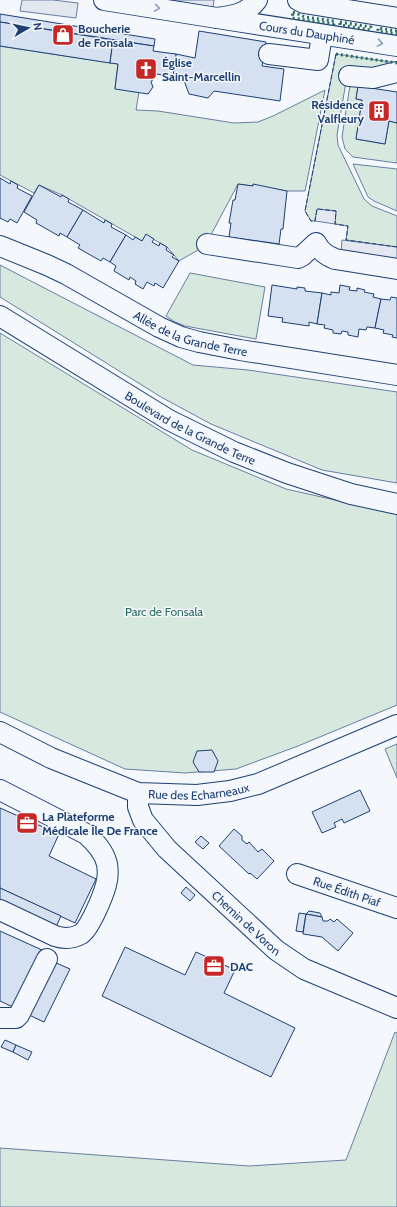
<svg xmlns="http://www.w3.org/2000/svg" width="397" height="1207" viewBox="0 0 397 1207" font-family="Cabin,sans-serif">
	<rect width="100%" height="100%" fill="#f4f7fb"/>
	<!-- green -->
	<g fill="#d7e8df" stroke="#687fa3">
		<path d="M0 46 118 64 115 88 139 92 136 110 158 111 234 123 258 122 273 116 325 90 305 191H287L238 184 205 246 179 261 167 247 146 235 142 241 62 195 39 185 34 193 0 175Z"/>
		<path d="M336 54 397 63V68L348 70 337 135 338 145 364 199 372 206 397 216V247L346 240 348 226 335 224 336 211 317 209 315 221H311L305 211Z"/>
		<path d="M350 85 358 86 356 99 362 100 356 139 385 144 389 121 397 123V163L353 157 345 149 342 137Z"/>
		<path d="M353 164 397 169V211L374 201 368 197Z"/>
		<path d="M0 265 193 365 248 370 397 392V483L322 470 211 424 161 397 0 297Z"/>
		<path d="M190 273 265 287 256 339 185 326 175 322 166 316Z"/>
		<path d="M0 333 192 450 286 489 397 514V705L298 746 236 769 185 773 125 769 0 712Z"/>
		<path d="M397 744V778L385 749Z"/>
		<path d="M395 1032 397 1033V1207H0V1148L249 1166 346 1160Z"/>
	</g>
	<!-- parking -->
	<g fill="#e3e8f0" stroke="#687fa3">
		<path d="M22 0H53L78 3 76 18 20 11Z"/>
		<path d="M164 0H214L213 7Z"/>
		<path d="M317 209 336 211 335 224 315 221Z"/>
		<path d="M342 240 397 247V262L341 253Z"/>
	</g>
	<!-- building -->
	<g fill="#d5e0f0" stroke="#1d3f73">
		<path d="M0 14 155 39 154 46 0 22Z"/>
		<path d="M0 22 113 40 110 63 0 46Z"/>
		<path d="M199 31 266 42 262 66 284 69 280 101 214 91 208 98 189 94 183 78 173 77 176 54 195 58Z"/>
		<path d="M113 40 154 46 153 51 176 54 173 77 157 74 151 82 153 87 148 94 115 89 118 64 110 63Z"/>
		<path d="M358 86 397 92V123L389 121 385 144 356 139 362 100 356 99Z"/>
		<path d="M0 178 10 184 11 181 18 185 17 188 32 196 17 223 10 219 8 222 0 218Z"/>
		<path d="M238 184 253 186V184L287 191 283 229H281L279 244 229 237 231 223H229L233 200H235Z"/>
		<path d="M39 185 61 197 62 195 69 199 68 202 83 210 67 237 60 233 59 236 36 223 37 220 24 212Z"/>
		<path d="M83 210 104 223 105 220 112 224 111 227 126 235 110 262 103 258 101 261 78 248 80 245 67 237Z"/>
		<path d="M146 234 154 239 152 242 159 246 160 243 167 247 166 250 174 255 172 257 179 261 163 288 155 283 154 286 147 282 143 289 135 284 136 281 130 277 129 280 114 271 116 266 110 262 126 235 133 240 135 237 142 241Z"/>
		<path d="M272 285 297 289V287L305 288V291L322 293 317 324 309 322V326L282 322 283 318 268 316Z"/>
		<path d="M340 285 350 287 349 290 357 291V288L365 290 364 292 374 294 373 297 381 299 375 328 367 327 366 330 359 329 358 337 348 335V332L342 331 341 334 333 333V330L324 328 325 325 317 324 322 293 331 295V292L339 293Z"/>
		<path d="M391 297 397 298V338L392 337 393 335 383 333 384 330 375 328 381 299 390 300Z"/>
		<path d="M212 750 218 761 214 772H199L193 762 197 751Z"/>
		<path d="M360 790 370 811 344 823 342 819 334 823 336 827 322 833 312 812Z"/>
		<path d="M0 808 59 834 49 856 96 879 75 923 0 888Z"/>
		<path d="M234 829 242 836V840L247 844 249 842 258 852 262 849 274 861 257 879 250 873 249 874 219 846Z"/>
		<path d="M201 836 209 843 203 849 195 842Z"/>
		<path d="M186 887 195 895 190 901 181 893Z"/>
		<path d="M0 888 61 916 55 929 0 903Z"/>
		<path d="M309 911 320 913 322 917 306 914Z"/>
		<path d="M299 913 306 914 303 932 296 931Z"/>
		<path d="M306 914 322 917 323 921H328L330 919 334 922 337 919 353 933 338 951 322 937 303 934Z"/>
		<path d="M0 931 42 950 15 1008 0 1001Z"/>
		<path d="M125 947 185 975 196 952 235 970 224 993 295 1028 271 1077 102 996Z"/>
		<path d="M54 962 70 969 44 1022 29 1015Z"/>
		<path d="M5 1040 16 1045 13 1052 1 1047Z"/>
		<path d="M16 1045 32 1052 28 1060 13 1052Z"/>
	</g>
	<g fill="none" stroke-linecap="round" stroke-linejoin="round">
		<!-- minor casing -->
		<g stroke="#1d3f73" stroke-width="22">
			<g id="minor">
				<path d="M104 0 217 18C233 16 247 14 257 0"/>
				<path d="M298 0 304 3 397 18"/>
				<path id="s1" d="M217 18 397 46"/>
				<path d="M269 54 318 60 322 35"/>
				<path d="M349 76 373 78 397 72"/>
				<path d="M207 244 298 258 302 256 316 243C321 252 326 255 335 259L397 269"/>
				<path id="s2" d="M0 246 47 265 66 274 159 327 181 337 199 342 240 350 397 375"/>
				<path id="s3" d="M0 316 169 420 234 452 287 473 351 494 397 504"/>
				<path id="s4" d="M0 732 51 758 138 793 197 795 230 791 258 784 397 725"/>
				<path d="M0 790 86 834C95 842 104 851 107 864 108 870 108 878 106 885 103 896 90 928 81 934 72 939 64 939 55 936L0 910"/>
				<path id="s5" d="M138 793V807L143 820 167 849 276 950 304 969 397 1008"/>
				<path id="s6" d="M297 874 397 908"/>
				<path d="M0 1018H16L19 1015 47 959"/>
			</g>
		</g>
		<!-- minor -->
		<use href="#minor" stroke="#f4f7fb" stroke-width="20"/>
		<!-- hedge -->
		<g stroke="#2c6c60" stroke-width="3" stroke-dasharray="2 3" stroke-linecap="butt">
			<path d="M293 12 305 17 334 21V24L292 18Z"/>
			<path d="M340 22 371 27 370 30 340 25Z"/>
			<path d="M397 31 378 28V31L397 34"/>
			<path d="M336 54 397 63"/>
		</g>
		<!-- fence -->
		<path stroke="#1d3f73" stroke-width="1" stroke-dasharray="5 2" stroke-linecap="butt" d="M336 54 305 211 311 221H315L317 209 336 211 335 224 348 226 346 240 397 247"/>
	</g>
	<!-- one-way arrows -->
	<defs><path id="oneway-chevron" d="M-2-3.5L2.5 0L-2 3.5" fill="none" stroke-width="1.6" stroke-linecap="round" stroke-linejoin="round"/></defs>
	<g stroke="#889bb7">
		<use href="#oneway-chevron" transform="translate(157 8) rotate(9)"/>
		<use href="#oneway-chevron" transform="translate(380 43) rotate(10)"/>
	</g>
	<!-- icons -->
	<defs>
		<g id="shop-square" transform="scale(1.15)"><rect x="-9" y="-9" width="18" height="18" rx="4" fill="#c62828" stroke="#f4f7fb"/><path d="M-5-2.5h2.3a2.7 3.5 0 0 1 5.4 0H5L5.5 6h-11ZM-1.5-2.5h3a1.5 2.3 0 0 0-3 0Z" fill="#fff"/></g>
		<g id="church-square" transform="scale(1.15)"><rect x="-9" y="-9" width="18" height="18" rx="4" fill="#c62828" stroke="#f4f7fb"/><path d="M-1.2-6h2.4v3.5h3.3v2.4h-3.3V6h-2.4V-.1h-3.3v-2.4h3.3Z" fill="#fff"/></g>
		<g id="building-square" transform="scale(1.15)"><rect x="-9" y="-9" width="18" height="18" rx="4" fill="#c62828" stroke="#f4f7fb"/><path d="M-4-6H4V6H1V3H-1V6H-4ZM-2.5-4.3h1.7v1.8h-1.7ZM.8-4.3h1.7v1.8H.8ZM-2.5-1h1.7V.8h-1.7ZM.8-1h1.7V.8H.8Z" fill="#fff"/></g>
		<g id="office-square" transform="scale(1.15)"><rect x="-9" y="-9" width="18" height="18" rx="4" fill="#c62828" stroke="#f4f7fb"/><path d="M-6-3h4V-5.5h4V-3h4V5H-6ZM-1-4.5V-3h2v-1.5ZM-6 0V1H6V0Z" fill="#fff"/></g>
	</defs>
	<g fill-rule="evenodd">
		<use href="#shop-square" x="63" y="35"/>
		<use href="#church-square" x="146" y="69"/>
		<use href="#building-square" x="379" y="111"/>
		<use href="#office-square" x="27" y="823"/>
		<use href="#office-square" x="214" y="966"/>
	</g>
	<g text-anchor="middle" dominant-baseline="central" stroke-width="3" stroke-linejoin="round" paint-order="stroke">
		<!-- poi labels -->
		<g font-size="12" font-weight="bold" fill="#1d3f73" stroke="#f4f7fb" text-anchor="start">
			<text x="78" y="28">Boucherie<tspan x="78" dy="14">de Fonsala</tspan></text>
			<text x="162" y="62">Église<tspan x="162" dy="14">Saint-Marcellin</tspan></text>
			<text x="364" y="104" text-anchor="end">Résidence<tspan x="364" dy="14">Valfleury</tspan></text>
			<text x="42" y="816">La Plateforme<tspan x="42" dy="14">Médicale Île De France</tspan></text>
			<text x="230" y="966">DAC</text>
		</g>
		<!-- street labels -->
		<g font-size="12" fill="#1d3f73" stroke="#f4f7fb">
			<text stroke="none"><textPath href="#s1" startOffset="91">Cours du Dauphiné</textPath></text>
			<text stroke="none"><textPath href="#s2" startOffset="211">Allée de la Grande Terre</textPath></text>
			<text stroke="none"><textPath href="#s3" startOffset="221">Boulevard de la Grande Terre</textPath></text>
			<text stroke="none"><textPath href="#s4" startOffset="212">Rue des Echarneaux</textPath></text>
			<text stroke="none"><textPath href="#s6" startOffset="53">Rue Édith Piaf</textPath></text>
			<text stroke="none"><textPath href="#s5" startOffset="174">Chemin de Voron</textPath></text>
		</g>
		<!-- park labels -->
		<g font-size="12" fill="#2c6c60" stroke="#f4f7fb">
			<text x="164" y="611">Parc de Fonsala</text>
		</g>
	</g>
	<!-- north arrow -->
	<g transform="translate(28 28) rotate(81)" stroke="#f4f7fb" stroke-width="3" paint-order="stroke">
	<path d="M0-3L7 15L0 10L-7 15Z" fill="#1d3f73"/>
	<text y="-6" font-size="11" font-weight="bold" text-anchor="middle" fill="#1d3f73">N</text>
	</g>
</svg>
